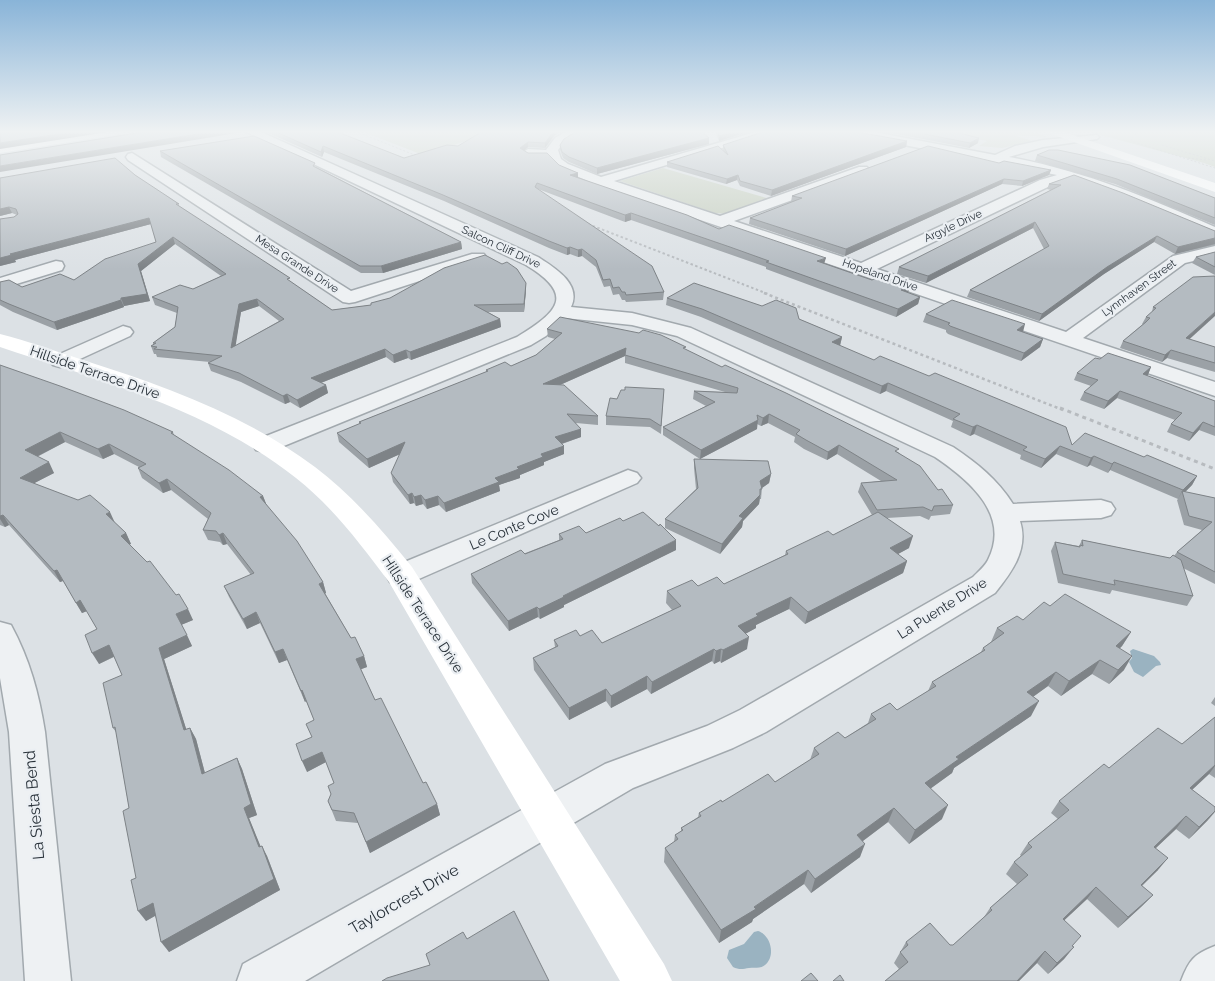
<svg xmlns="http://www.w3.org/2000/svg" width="1215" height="981" viewBox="0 0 1215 981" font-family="Raleway,sans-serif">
	<rect width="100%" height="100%" fill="#dce1e5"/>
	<!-- green -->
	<g fill="#c5cebe">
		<path d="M361 131H497L423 155Z"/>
		<path d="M940 131H1030L1048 137 1014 135 1032 141 1002 148 979 146 987 141Z"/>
		<path d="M1086 131H1215V167L1204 163Z"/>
		<path d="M663 168 770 199 727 214 715 213 620 181Z"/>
	</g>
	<!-- water -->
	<g fill="#9ab3c1">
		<path d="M1133 649 1154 656 1160 662 1161 665 1156 666 1143 677 1134 672 1129 662 1132 658 1130 651Z"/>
		<path d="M758 931C771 935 776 956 765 965 760 969 754 967 749 968 743 969 739 970 733 967L727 958 729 950 744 944 754 932Z"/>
	</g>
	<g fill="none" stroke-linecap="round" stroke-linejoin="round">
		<!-- street casing -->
		<g stroke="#a2a9ae" stroke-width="3">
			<g id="street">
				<path d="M244 131H259L538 257C555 268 582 284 571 307L632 313 691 328 953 447C977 463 997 479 1013 504L1101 500 1111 503 1115 509 1111 515 1101 518 1020 521C1029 549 1012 572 995 593L766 732 733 748 633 788 305 981H237L243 964 605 764 707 726 740 710 973 577C978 572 985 566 988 560 1011 515 969 480 935 457L677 336 632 325 565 318 546 336 531 345 274 450 265 452 256 450 253 445 256 440 517 337C558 312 576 295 526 265Z"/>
				<path d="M567 131H583L563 143 558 150 561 159 568 164 601 177 759 131H778L614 181 720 216 859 167H867L869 170 867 173 734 221 861 263 1040 180 1057 175 848 134 843 131H869L995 155 1015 146 1043 140 1097 135 1099 137 1097 139 1043 147 1009 157C1084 171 1146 197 1215 227V238L1121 197 1072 179 1050 186 877 269 1066 332 1173 256 1215 246V256L1185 263 1083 338 1215 382V396L595 184 560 169 548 157H528L522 153 528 149 546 150 555 138Z"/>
				<path d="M132 153 351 291 472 254H484L486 257 484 260 355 302 349 303 343 302 128 160 126 157 128 154Z"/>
				<path d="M56 261 62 262 64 266 62 270 0 289V278Z"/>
				<path d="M123 326 130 328 133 332 130 336 67 365 60 367 53 365 50 361 53 357Z"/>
				<path d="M628 470 637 473 641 478 637 483 412 582 401 585 390 582 386 575 390 568Z"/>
				<path d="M0 622 11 625C30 660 39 694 45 732L71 981H25L9 732 0 678Z"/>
				<path d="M1215 946V981H1181C1189 960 1194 954 1215 946Z"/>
			</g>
		</g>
		<!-- path-far3 -->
		<g stroke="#b7bbbf" stroke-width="1" stroke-dasharray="2 2" stroke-linecap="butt">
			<path d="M355 131 417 156"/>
			<path d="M1139 131 1132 137 1131 141 1215 168"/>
			<path d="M1162 145 1215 161"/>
			<path d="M1188 158 1207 160"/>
		</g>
		<!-- path-far2 -->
		<path stroke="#b7bbbf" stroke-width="2" stroke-dasharray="2.5 2.5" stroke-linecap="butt" d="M588 224 768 294"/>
		<!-- path-far1 -->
		<path stroke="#b7bbbf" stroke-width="2.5" stroke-dasharray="3 3" stroke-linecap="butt" d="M764 293 1063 410"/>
		<!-- path -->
		<path stroke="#b7bbbf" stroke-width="3" stroke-dasharray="4 4" stroke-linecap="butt" d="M1060 408 1215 469"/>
		<!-- street -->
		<use href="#street" fill="#eef1f3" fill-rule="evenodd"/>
		<!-- secondary -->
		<g fill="#fff" fill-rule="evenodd">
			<path d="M93 131H125L120 134 0 153V145Z"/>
			<path d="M1043 131H1061L1215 183V192Z"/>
			<path d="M0 334C28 341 55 351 83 360 164 386 246 415 315 467 352 495 383 531 412 567L664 964 672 981H620L389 582C361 545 333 507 296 478 210 410 102 381 0 347Z"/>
		</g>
	</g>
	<!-- wall -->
	<g fill="#9ba1a6" fill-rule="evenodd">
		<path d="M264 131H335L404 158 458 146 554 136 545 148 528 147 524 151 528 153 578 173V178L719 229 825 263 920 297 918 304 896 317 766 269V267L729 254 631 220 625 222 538 189 664 292 663 300 626 302 625 300H622L619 294 613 295 610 286 604 287 596 267 582 256 578 257 570 254 567 255 549 248 444 201 324 152 322 157Z"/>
		<path d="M715 131H751L719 141Z"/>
		<path d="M881 131H951L978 143 969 148Z"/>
		<path d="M907 141 906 147 771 196 740 186 737 180 726 184 667 167V162L723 151V145Z"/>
		<path d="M709 144 597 174 569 162 563 158 560 150V145Z"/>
		<path d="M160 151 316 167 461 242 462 249 383 273H361L161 157Z"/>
		<path d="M1037 155 1215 198V225L1115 184 1035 161Z"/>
		<path d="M999 163 1051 170 1049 175 1022 186 1002 184 845 256 749 224 750 218 792 202H791L792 196Z"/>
		<path d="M135 175 180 207 332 310 371 305 526 283V290L524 312H488L500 319 501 327 411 360 408 358 394 363 386 357 321 383 326 385 328 393 300 408 290 402 285 404 241 382 211 371 208 363 210 362 157 357 156 354H154L151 346 154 344 153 343 175 327 177 313 155 305 152 297 193 289 221 276 175 244 141 271 150 301 124 306V307L57 330 13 312 0 305V282L22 287 74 280 156 242 151 224 15 260 16 262 0 266 14 217 17 215 12 213 0 216V178ZM259 306 279 321 235 346 241 312Z"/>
		<path d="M1074 175 1215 231V245L1175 254 1154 242 1104 274 1039 321 967 297 970 290 1044 249 1033 228 926 283 897 274 899 267 1051 190 1047 189 1049 184Z"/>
		<path d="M1215 252V275L1192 263 1196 257Z"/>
		<path d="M1215 276 1189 339 1215 347V372L1167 358 1162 362 1120 348 1123 341 1143 324H1142L1146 317 1152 312 1153 307Z"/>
		<path d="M667 298 799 319 842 337 840 346 1072 445 1144 457 1197 476 1192 485 1185 492 1215 498V584L1183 568 1193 596 1187 606 1112 590 1110 594 1058 583 1051 551 1055 542 1079 546 1082 540 1170 558 1174 556 1177 552 1202 530 1184 525 1177 500 1178 499 1110 470 1108 473 1090 465 1087 467 1056 454 1041 468 1020 459 1021 455 974 434 970 436 951 427 953 421 886 391 880 394 701 317 666 305Z"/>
		<path d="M926 314 1023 332 1043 339 1040 347 1021 361 948 334 946 332V330L923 322Z"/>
		<path d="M547 329 686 350 898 452 953 505 950 514 931 516 929 520 920 516 887 518 909 548 898 554 907 561 903 573 886 582 805 624 789 609 756 625V628L745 634 747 649 721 663 720 661 714 664 712 661 651 694 647 689 611 708 606 701 569 720 534 670 533 658 555 647 554 640 580 636 602 643 672 610 666 603 667 591 698 586 724 584 785 555 786 551 833 535 872 515 858 492 861 483 881 481 837 454 827 460 804 449 794 442 795 437 768 423 761 426 757 424V429L700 459 663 435V427L706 406 693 399 694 391 725 392 625 363V356L560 385 598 416V425L576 423 581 437 562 444 564 446V454L544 462V465L520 475V478L499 485 500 491 446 512 439 505 427 509 423 504 416 506 414 503 410 504 393 482 391 473 400 454 369 468 339 442 337 433 360 424 359 422 486 372V370L511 366 536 355 555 339 548 337Z"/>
		<path d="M1100 359 1151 367 1147 376 1215 401V436L1199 430 1189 441 1167 432 1171 424 1175 420 1117 398 1104 409 1080 400 1084 392 1091 386 1074 380 1077 373Z"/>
		<path d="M0 365 173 432 174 435 263 496 266 504 323 582 326 593H325L351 638 364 656 367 667 361 669 375 700 423 783 437 804 440 815 370 853 358 823 336 821 328 801 331 794 334 783 326 762 307 772 314 720 306 701 305 702 287 660 279 663 260 623 247 629 229 597 224 586 251 575 227 544 223 545 220 542 208 540 203 530 208 519 171 490 163 493 142 478 138 468 139 467 114 454 103 459 65 442 37 457 54 473 34 483 115 523 126 533 131 544H129L193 620 181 625 192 646 164 659 186 729 190 728 196 739 205 773 237 758 242 769 257 815 249 818 260 846 267 856 280 890 169 952 155 916 146 921 136 878 129 808 116 732 113 728 122 675 114 657 99 664 97 629 87 611 82 613 63 581 60 582 9 525 5 527 0 525Z"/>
		<path d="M664 389 661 434 650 427 606 425V416L617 399Z"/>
		<path d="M694 459 771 474 769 483 762 488 761 499H760L759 504 743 521 742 527 720 554 665 528V519L696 489 694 468Z"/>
		<path d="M623 521 676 550 564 605V607L540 619 538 617 509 631 472 583 471 574 559 540V534L586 533Z"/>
		<path d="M1050 606 1131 632 1122 646 1120 648 1124 670 1109 684 1092 674 1061 696 1048 686 1033 697 1031 716 954 768 952 773 931 788 942 819 909 844 888 822 863 841 860 857 811 893 804 884 753 919 752 922 719 943 664 862 665 848 674 842 675 835 681 831V828L698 817 699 813 722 802 775 782 810 760 814 748 845 738 868 723 871 714 897 710 928 691 932 682 981 652 983 648 991 642 997 628 1023 620Z"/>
		<path d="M1215 697V706L1211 703Z"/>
		<path d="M1215 717V778L1209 774 1192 790 1215 812 1207 821 1189 839 1176 829 1156 848 1158 870 1142 886 1153 895 1142 906 1118 928 1087 899 1064 920 1073 947 1064 959 1048 974 1037 963 1019 981H885L899 969 894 963 906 942 953 945 984 917 990 908 1017 884 1006 874 1014 862 1021 856 1020 855 1028 843 1058 819 1051 813 1059 801 1109 768 1182 744Z"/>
	</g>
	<!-- shaded-wall -->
	<g fill="#7e8387">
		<path d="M79 131H114L0 149V143Z"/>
		<path d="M216 131H243V132L0 172V166Z"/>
		<path d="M554 131H562L554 136 545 148V143Z"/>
		<path d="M734 131H751L719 141V136Z"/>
		<path d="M709 138V144L597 174V168Z"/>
		<path d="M979 138 978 143 969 148 970 143Z"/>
		<path d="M907 141 906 147 771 196 772 190Z"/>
		<path d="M528 142V147L520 154V148Z"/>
		<path d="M323 146 324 152 322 157 321 152Z"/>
		<path d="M1051 170 1049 175 1022 186 1023 181Z"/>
		<path d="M578 173V179L570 175Z"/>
		<path d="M738 175 737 180 726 184 727 179Z"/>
		<path d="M1004 179 1002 184 845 256 846 249Z"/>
		<path d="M9 207 12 213 0 216V209Z"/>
		<path d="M631 213V220L625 222V215Z"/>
		<path d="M149 218 151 224 15 260 16 262 0 266V258L10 254Z"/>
		<path d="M1035 222 1033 228 926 283 928 276Z"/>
		<path d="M1157 236 1154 242 1104 274 1039 321 1042 314 1107 267Z"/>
		<path d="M173 237 175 244 141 271 150 301 124 306 121 298 138 264Z"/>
		<path d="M1215 238V244L1175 254 1178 247Z"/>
		<path d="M461 242 462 249 383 273 381 266Z"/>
		<path d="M570 247V254L567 255V248Z"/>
		<path d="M582 249V256L578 257V250Z"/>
		<path d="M826 258 824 264 817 261Z"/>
		<path d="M526 283V290L524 312V304Z"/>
		<path d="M910 286 908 293 901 290Z"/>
		<path d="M920 297 918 304 896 317 898 309Z"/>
		<path d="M257 299 259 306 241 312 234 356 231 348 239 304Z"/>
		<path d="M121 300 124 307 57 330 54 322Z"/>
		<path d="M1215 312V316L1182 346 1186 338Z"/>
		<path d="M500 319 501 327 411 360 410 352Z"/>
		<path d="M1025 324 1023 332 1017 330Z"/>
		<path d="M842 337 840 345 830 350 832 342Z"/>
		<path d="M1043 339 1040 347 1021 361 1024 353Z"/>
		<path d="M626 348 625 356 544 392 543 384Z"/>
		<path d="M385 349 386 357 313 386 311 378Z"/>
		<path d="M406 350 408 358 394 363 393 355Z"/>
		<path d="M1171 350 1167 358 1162 362 1165 355Z"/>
		<path d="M1151 367 1148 375 1140 382 1143 374Z"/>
		<path d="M888 383 886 391 880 394 882 386Z"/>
		<path d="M326 385 328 393 300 408 297 400Z"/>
		<path d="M1120 391 1117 398 1104 409 1108 401Z"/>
		<path d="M287 394 290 402 285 404 283 396Z"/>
		<path d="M769 414 768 423 761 426 763 418Z"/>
		<path d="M758 420 757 429 700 459 701 450Z"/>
		<path d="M1203 422 1199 430 1189 441 1193 433Z"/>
		<path d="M977 425 974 434 970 436 973 427Z"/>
		<path d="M581 429V437L555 446V437Z"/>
		<path d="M60 432 65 442 30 460 25 450Z"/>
		<path d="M405 442 407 451 369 468 367 459Z"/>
		<path d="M109 444 114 454 103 459 98 449Z"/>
		<path d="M839 445 837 454 827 460 828 452Z"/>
		<path d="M564 446V454L544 462V465L520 475V478L499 485 500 491 446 512 444 503 541 454Z"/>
		<path d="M1060 446 1056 454 1041 468 1045 459Z"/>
		<path d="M1094 456 1090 465 1087 467 1091 458Z"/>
		<path d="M49 462 54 473 25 488 20 478Z"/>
		<path d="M1114 462 1110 470 1108 473 1112 464Z"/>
		<path d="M771 474 769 483 759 490 760 481Z"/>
		<path d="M1197 476 1192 485 1183 494 1182 491 1178 499 1183 490Z"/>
		<path d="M167 479 171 490 163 493 159 483Z"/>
		<path d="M412 493 414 503 410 504 408 495Z"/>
		<path d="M421 495 423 504 416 506 414 497Z"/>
		<path d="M760 495 759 504 743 521 742 527 720 554 722 544 739 516Z"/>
		<path d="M263 496 267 506 260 497Z"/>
		<path d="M438 496 439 505 427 509 425 500Z"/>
		<path d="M110 512 115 523 106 514Z"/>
		<path d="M3 515 9 525 5 527 0 519V516Z"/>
		<path d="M126 533 131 544 126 546 121 536Z"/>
		<path d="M223 533 227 544 223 545 219 535Z"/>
		<path d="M913 536 909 548 887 560 890 548Z"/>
		<path d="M676 540V550L564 605V607L540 619 539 609 563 596Z"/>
		<path d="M907 561 903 573 805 624 808 612Z"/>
		<path d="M57 570 63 581 60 582 54 571Z"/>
		<path d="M323 582 326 593 323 595 319 584Z"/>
		<path d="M791 597 789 609 756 625V628L736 639 738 626 756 614Z"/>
		<path d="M80 600 87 611 82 613 76 603Z"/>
		<path d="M537 607 538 617 509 631 508 621Z"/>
		<path d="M188 609 193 620 181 625 176 614Z"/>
		<path d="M256 612 260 623 247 629 243 619Z"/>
		<path d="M1131 632 1122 646 1108 660 1116 646Z"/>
		<path d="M187 635 192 646 164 659 190 741 184 730 159 648Z"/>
		<path d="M749 637 747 649 721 663 723 650Z"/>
		<path d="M109 645 115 656 99 664 92 653Z"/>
		<path d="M283 649 287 660 279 663 275 652Z"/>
		<path d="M714 649 712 661 651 694 652 682Z"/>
		<path d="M721 649 720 661 714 664 716 651Z"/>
		<path d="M364 656 367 667 359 670 356 659Z"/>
		<path d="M1132 656 1124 670 1109 684 1118 670Z"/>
		<path d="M1100 660 1092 674 1061 696 1069 681Z"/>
		<path d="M1056 672 1048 686 1020 706 1027 692Z"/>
		<path d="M647 676V689L611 708V696Z"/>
		<path d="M606 689V701L569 720V708Z"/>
		<path d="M302 690 306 701 305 702 301 691Z"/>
		<path d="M1039 701 1031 716 954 768 952 773 919 797 925 783 956 757Z"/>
		<path d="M190 728 196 739 208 785 202 774Z"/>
		<path d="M322 752 326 762 307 772 302 761Z"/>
		<path d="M237 758 242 769 257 815 249 818 265 857 259 847 244 808Z"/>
		<path d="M1215 765V766L1209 774 1180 801 1190 788Z"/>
		<path d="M437 804 440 815 370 853 366 842Z"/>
		<path d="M948 805 942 819 909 844 915 830Z"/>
		<path d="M894 808 888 822 852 849 857 835Z"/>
		<path d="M1215 812 1207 821 1189 839 1199 827Z"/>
		<path d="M1186 816 1176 829 1144 859 1154 847Z"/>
		<path d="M865 844 860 857 811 893 815 879Z"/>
		<path d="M262 846 267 856 280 890 169 952 161 942Z"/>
		<path d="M1168 858 1158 870 1131 896 1141 885Z"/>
		<path d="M808 870 804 884 753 919 752 922 719 943 721 930Z"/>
		<path d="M1096 887 1087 899 1054 930 1063 919Z"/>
		<path d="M1153 895 1142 906 1118 928 1128 917Z"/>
		<path d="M153 903 160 913 146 921 138 911Z"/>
		<path d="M1074 947 1064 959 1048 974 1057 963Z"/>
		<path d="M1045 951 1037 963 1019 981H1017Z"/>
	</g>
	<!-- building -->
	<g fill="#b4bbc1" stroke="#7e8387" fill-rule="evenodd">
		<path d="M0 131H79L0 143Z"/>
		<path d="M149 131H216L0 166V155Z"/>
		<path d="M274 131H335L404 158 447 145 458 146 483 131H554L545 143 528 142 520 148 528 153H547L559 165 578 173 570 175 687 215 719 229 729 225 826 258 817 261 872 280 880 276 910 286 901 290 920 297 898 309 766 262 769 261 730 247 631 213 625 215 537 183 535 187 652 266 664 292 626 295 625 292H622L619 287 613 288 610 279 603 280 596 260 582 249 578 250 570 247 567 248 549 241 443 195 323 146 321 152Z"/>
		<path d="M577 131H701L709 138 597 168 569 157 562 152 560 145 564 139Z"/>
		<path d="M717 131H734L719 136Z"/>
		<path d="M766 131H852L907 141 772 190 740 181 738 175 727 179 667 162 718 146 728 155 723 145Z"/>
		<path d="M909 131H951L979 138 970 143Z"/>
		<path d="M254 136 315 163 313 166 461 242 381 266H360L160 151Z"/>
		<path d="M928 146 999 163 1004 161 1051 170 1023 181 1004 179 846 249 750 218 802 198 792 196Z"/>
		<path d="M1049 150H1058L1130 165 1215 198V218L1117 179 1037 155Z"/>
		<path d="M115 158 135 175 179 204H176L290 278 287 279 332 310 371 305V303L390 298 444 268 485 255 502 264 507 262 517 269 526 283 524 304 474 305 500 319 410 352 406 350 393 355 385 349 311 378 326 385 297 400 287 394 283 396 239 373 208 363 222 356 154 349 157 347 151 346 156 343H153L175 327 178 307 152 297 180 285 193 289 226 274 173 237 138 264 147 294 121 298V300L54 322 9 304 0 300V282L9 280 22 287 60 274 74 280 105 259 156 242 149 218 10 254 12 255 0 258V219L14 217 18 214 16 209 9 207 0 209V178ZM257 299 284 319 231 348 239 304Z"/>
		<path d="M1074 175 1123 193 1215 231V238L1178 247 1157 236 1107 267 1042 314 970 290 1049 246 1035 222 928 276 899 267 1061 185 1049 184Z"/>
		<path d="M1215 252V267L1196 257Z"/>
		<path d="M1215 276V312L1186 338 1215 347V363L1171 350 1165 355 1123 341 1146 322 1150 318 1146 317 1156 308 1153 307 1193 277Z"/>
		<path d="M694 283 762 306 776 300 796 308 799 319 842 337 832 342 874 360 880 356 929 376 935 373 1066 427 1072 445 1085 433 1144 457 1147 455 1197 476 1183 490 1114 462 1112 464 1094 456 1091 458 1060 446 1045 459 1023 450 1027 447 977 425 973 427 953 419 960 414 888 383 882 386 702 309 667 298Z"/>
		<path d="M952 300 1025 324 1017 330 1043 339 1024 353 950 326 948 324 950 323 926 314Z"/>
		<path d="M560 317 639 333 643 330 661 335 686 347 683 348 722 367 725 365 786 393 899 449 895 451 920 466 938 490 942 489 953 505 934 506 932 511 923 507 877 510 861 483 897 480 839 445 828 452 806 440 796 434 800 430 769 414 763 418 757 415 758 420 701 450 663 427 715 402 694 391 737 393 738 388 625 355 626 348 543 384 564 385 598 416 567 414 581 429 555 437 564 446 541 454 543 457 517 467 519 469 495 478 499 482 444 503 438 496 425 500 421 495 414 497 412 493 408 495 391 473 405 442 367 459 337 433 361 423 359 422 488 371 486 370 505 362 511 366 536 355 562 333 547 329Z"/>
		<path d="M1108 353 1151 367 1143 374 1215 401V427L1203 422 1193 433 1171 424 1182 413 1120 391 1108 401 1084 392 1098 380 1077 373 1095 358 1100 359Z"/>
		<path d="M0 365 60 386 124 410 173 432 171 433 229 470 263 496 260 497 297 541 323 582 319 584 351 638 355 637 364 656 356 659 375 700 381 698 423 783 426 782 437 804 366 842 354 813 332 810 328 801 331 794 328 786 334 783 322 752 302 761 296 744 312 737 306 724 314 720 302 690 301 691 283 649 275 652 256 612 243 619 224 586 254 573 223 533 219 535 216 531 203 530 211 513 167 479 159 483 138 468 146 464 109 444 98 449 60 432 25 450 49 462 20 478 78 500 90 495 110 512 106 514 126 533 121 536 147 562 150 561 176 595 179 594 188 609 176 614 187 635 159 648 184 730 190 728 202 774 237 758 251 804 244 808 259 847 262 846 274 879 161 942 153 903 138 911 131 880 136 878 123 811 129 808 115 727 113 728 103 683 122 675 109 645 92 653 85 635 97 629 80 600 76 603 57 570 54 571 3 515 0 516Z"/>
		<path d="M625 387 664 389 661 426 650 419 606 416 610 398 617 399 621 390H625Z"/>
		<path d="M694 459 768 461 771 474 760 481 762 489H760V495L739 516 743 518 722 544 665 519 698 488Z"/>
		<path d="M1182 491 1215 498V572L1177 552 1212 522 1189 516Z"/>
		<path d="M643 512 659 526 660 524 676 540 563 596 564 597 539 609 537 607 508 621 471 574 521 550 525 554 563 539 559 534 579 526 586 533 620 518 623 521Z"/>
		<path d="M878 512 913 536 890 548 907 561 808 612 791 597 756 614 758 616 738 626 749 637 723 650 721 649 716 651 714 649 652 682 647 676 611 696 606 689 569 708 533 658 558 646 554 640 576 630 580 636 592 630 602 643 681 606 667 591 692 580 698 586 717 577 724 584 788 554 786 551 828 531 833 535Z"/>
		<path d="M1082 540 1170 558 1173 555 1181 560 1193 596 1114 580 1115 585 1063 574 1055 542 1080 547V545L1083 546Z"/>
		<path d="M1065 594 1131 632 1116 646 1132 656 1118 670 1100 660 1069 681 1056 672 1027 692 1039 701 956 757 959 759 925 783 948 805 915 830 894 808 857 835 865 844 815 879 808 870 754 907 756 909 721 930 665 848 678 839 675 835 683 830 681 828 701 816 699 813 721 800 722 802 768 774 775 782 819 754 814 748 838 732 845 738 876 719 871 714 890 703 897 710 936 686 932 682 985 650 983 648 1004 633 997 628 1017 616 1023 620 1044 602 1050 606Z"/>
		<path d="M1215 717V765L1190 788 1215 807V811L1199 827 1186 816 1154 847 1168 858 1141 885 1153 895 1128 917 1096 887 1063 919 1081 936 1072 946 1074 947 1057 963 1045 951 1017 981H885L908 962 900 952 908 945 906 942 930 923 950 945H953L992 910 990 908 1028 875 1014 862 1032 847 1028 843 1069 810 1059 801 1104 764 1109 768 1158 728 1182 744Z"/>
		<path d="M514 911 549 981H382L387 978 430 965 426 954 463 932 467 939Z"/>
		<path d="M811 973 818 981H801Z"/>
		<path d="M840 975 844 981H833Z"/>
	</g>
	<!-- sky -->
	<linearGradient id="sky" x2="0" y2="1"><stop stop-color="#89b4d8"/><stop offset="0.49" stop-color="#eff2f3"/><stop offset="1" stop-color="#eff2f3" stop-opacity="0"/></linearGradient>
	<rect width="1215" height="269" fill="url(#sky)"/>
	<g text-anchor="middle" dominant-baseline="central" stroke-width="4.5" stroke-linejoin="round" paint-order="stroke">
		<!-- far-street labels -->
		<g font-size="11" fill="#283139" stroke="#ebeff3">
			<text transform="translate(953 226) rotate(-25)">Argyle Drive</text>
			<text transform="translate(501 247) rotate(25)">Salcon Cliff Drive</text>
			<text transform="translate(297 264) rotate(33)">Mesa Grande Drive</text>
			<text transform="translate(880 275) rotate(19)">Hopeland Drive</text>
			<text transform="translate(1139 288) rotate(-36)">Lynnhaven Street</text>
		</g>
		<!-- street labels -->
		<g font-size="14" fill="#283139" stroke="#ebeff3">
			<text transform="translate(95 372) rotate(19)">Hillside Terrace Drive</text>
			<text transform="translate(514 527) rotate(-23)">Le Conte Cove</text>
			<text transform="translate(942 608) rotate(-32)">La Puente Drive</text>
			<text transform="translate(423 614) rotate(57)">Hillside Terrace Drive</text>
		</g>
		<!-- near-street labels -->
		<g font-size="16" fill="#283139" stroke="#ebeff3">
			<text transform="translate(34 805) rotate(-95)">La Siesta Bend</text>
			<text transform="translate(404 899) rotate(-30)">Taylorcrest Drive</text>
		</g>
	</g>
</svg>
